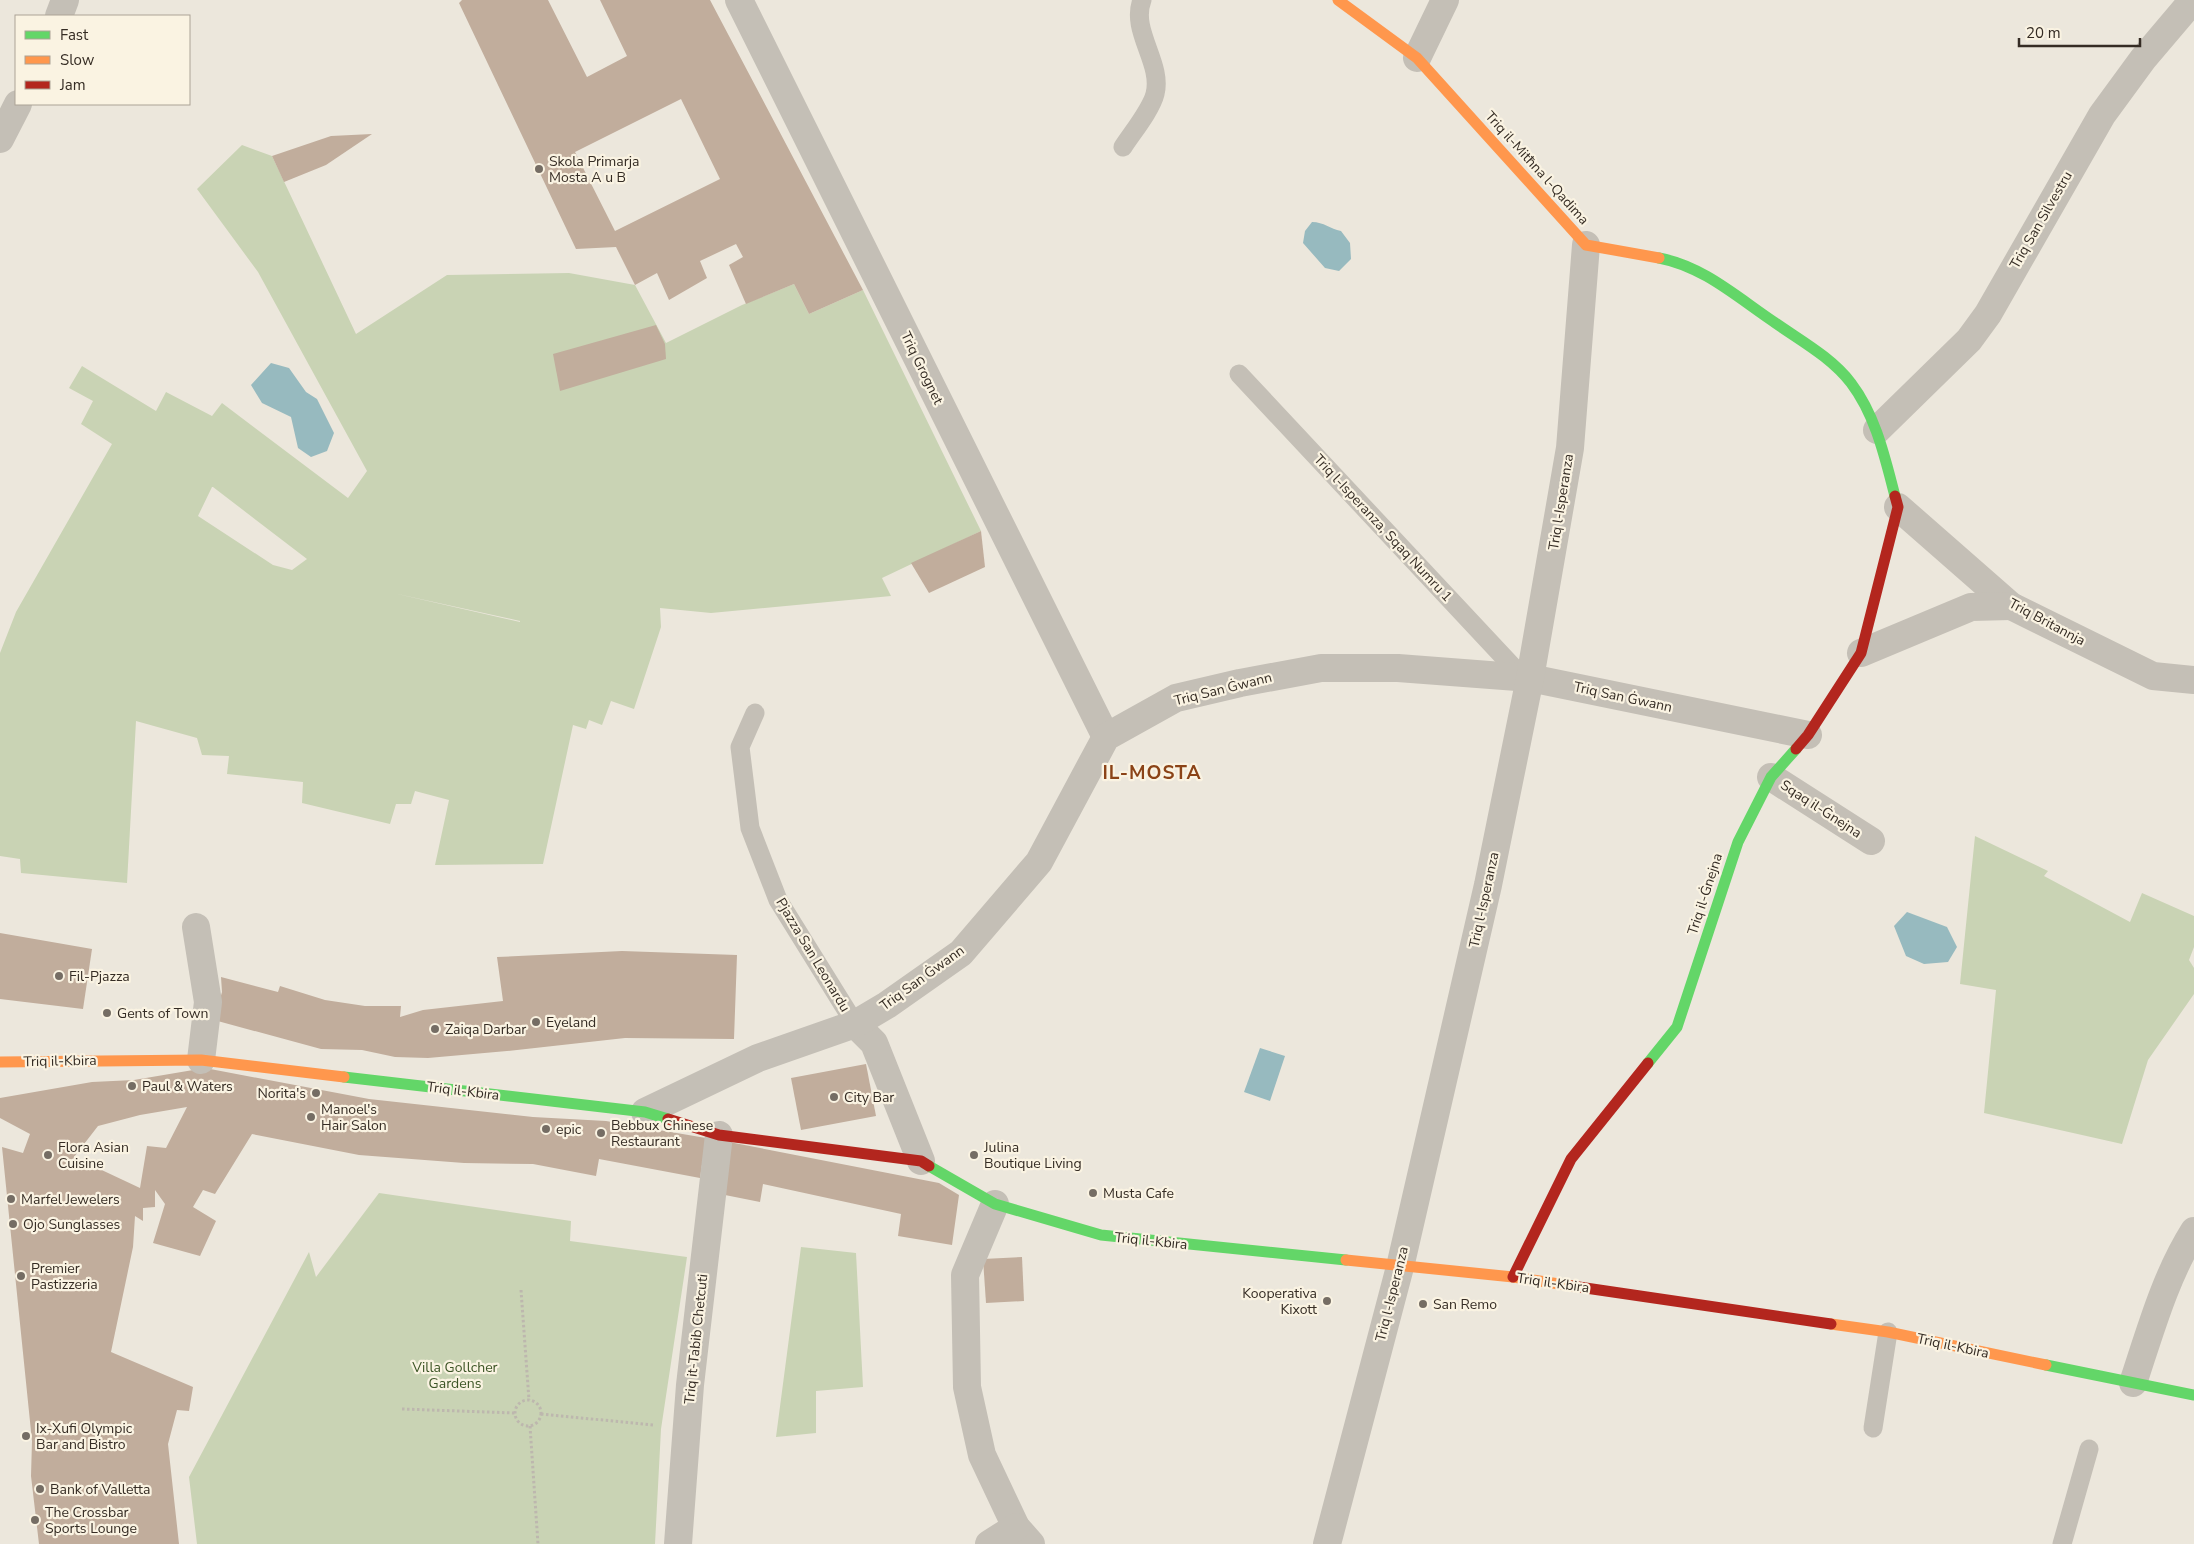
<svg xmlns="http://www.w3.org/2000/svg" width="2194" height="1544" viewBox="0 0 2194 1544" font-family="'Nunito Sans',sans-serif">
	<rect width="100%" height="100%" fill="#ece7dc"/>
	<!-- green -->
	<g fill="#c9d3b4" fill-rule="evenodd">
		<path d="M242 145 272 156 356 334 447 275 569 273 635 285 666 343 742 305 794 284 809 314 863 290 981 531 882 578 891 596 711 613 660 608 661 627 634 709 611 701 602 725 589 720 586 729 573 725 543 864 435 865 449 800 415 791 411 804H396L390 824 302 803 303 782 227 774 229 756 202 755 197 738 136 721 127 883 21 873 20 859 0 856V653L16 612 112 444 81 424 93 401 69 388 82 366 156 411 166 392 212 416 222 403 348 498 367 471 258 272 197 189ZM212 487H213L307 559 292 570 273 565 198 516ZM393 593 520 621V622Z"/>
		<path d="M1975 836 2048 871 2044 876 2130 922 2142 893 2194 916V947L2189 960 2194 968V994L2148 1060 2122 1144 1984 1113 1996 990 1960 984Z"/>
		<path d="M379 1193 571 1221 570 1241 687 1257 661 1429 655 1544H197L189 1477 309 1252 316 1277Z"/>
		<path d="M801 1247 856 1253 863 1387 816 1391V1433L776 1437Z"/>
	</g>
	<!-- water -->
	<g fill="#97babf">
		<path d="M1312 222C1324 222 1330 229 1341 231L1350 243 1351 259 1339 271 1325 268 1303 243 1305 231Z"/>
		<path d="M271 363 289 368 306 392 317 399 334 433 327 451 311 457 298 448 291 417 262 403 251 385Z"/>
		<path d="M1907 912 1947 927 1957 947 1948 962 1924 964 1906 956 1894 926Z"/>
		<path d="M1260 1048 1285 1056 1270 1101 1244 1092Z"/>
	</g>
	<!-- building -->
	<g fill="#c1ad9c" fill-rule="evenodd">
		<path d="M462 0H548L587 77 627 56 600 0H710L863 290 809 314 794 284 746 304 729 265 743 257 736 244 700 261 707 278 669 300 657 273 635 285 616 247 576 249 459 3ZM681 99 720 179 615 231 575 152Z"/>
		<path d="M372 134 326 165 284 182 272 156 331 136Z"/>
		<path d="M656 325 665 344 666 359 560 391 553 354Z"/>
		<path d="M981 531 985 567 929 593 911 563Z"/>
		<path d="M0 933 92 949 83 1009 0 999Z"/>
		<path d="M622 951 737 955 734 1039 625 1038 507 1051 428 1058 395 1057 362 1050 321 1049 214 1020 222 992 221 977 278 992 280 986 325 1000 365 1006H401L400 1017 423 1010 503 1001 497 957Z"/>
		<path d="M866 1064 876 1116 801 1130 791 1078Z"/>
		<path d="M205 1068 369 1099 533 1117 606 1121 706 1138 700 1178 599 1159 596 1176 533 1164 464 1163 359 1155 252 1134 215 1194 203 1190 193 1207 216 1221 200 1256 153 1243 165 1204 155 1190V1207L143 1208V1221L135 1216 133 1247 111 1352 193 1387 189 1411 177 1410 168 1444 179 1544H39L31 1476 32 1441 2 1147 23 1153 30 1134 0 1118V1098L92 1082 134 1080ZM187 1107 166 1148 147 1146 140 1188 74 1157 98 1126 140 1115Z"/>
		<path d="M729 1142 939 1183 959 1195 952 1245 898 1236 901 1214 763 1184 760 1202 720 1194Z"/>
		<path d="M1022 1257 1024 1301 986 1303 983 1259Z"/>
	</g>
	<g fill="none" stroke-linecap="round" stroke-linejoin="round">
		<!-- path -->
		<g stroke="#bdb7ae" stroke-width="3" stroke-dasharray="2.5 2.5" stroke-linecap="butt">
			<path d="M521 1290 529 1400"/>
			<circle cx="528" cy="1413" r="13"/>
			<path d="M402 1409 515 1413"/>
			<path d="M541 1414 653 1425"/>
			<path d="M530 1426 538 1544"/>
		</g>
		<!-- lane -->
		<g stroke="#c4bfb6" stroke-width="19">
			<path d="M1123 147C1132 133 1151 110 1155 94 1163 63 1130 31 1142 0"/>
			<path d="M1239 374 1514 668 1530 678"/>
			<path d="M755 713 740 747 750 828 778 900 855 1024"/>
			<path d="M1873 1428 1888 1332"/>
			<path d="M2062 1544 2089 1449"/>
		</g>
		<!-- street -->
		<g stroke="#c4bfb6" stroke-width="28">
			<path d="M739 0 1106 737"/>
			<path d="M59 16 65 0"/>
			<path d="M1417 58 1445 0"/>
			<path d="M0 139 18 104"/>
			<path d="M1877 430 1969 340 1988 314 2102 115 2143 59 2193 0"/>
			<path d="M1898 507 2011 606 2153 676 2194 680"/>
			<path d="M1861 653 1971 607 2011 606"/>
			<path d="M1771 777 1871 841"/>
			<path d="M196 927 208 1002 201 1060"/>
			<path d="M855 1024 874 1043 921 1161"/>
			<path d="M645 1112 758 1058 855 1024 887 1005 961 953 1039 862 1106 737 1176 698 1240 683 1321 668H1398L1530 678 1808 735"/>
			<path d="M995 1204 965 1275 967 1387 982 1455 1016 1527 1031 1544"/>
			<path d="M2133 1383C2150 1332 2165 1277 2194 1231"/>
			<path d="M678 1544 690 1385 719 1135"/>
			<path d="M989 1544 1016 1527"/>
			<path d="M1327 1544 1400 1267 1488 885 1530 678 1570 448 1586 245"/>
		</g>
		<!-- fast -->
		<g stroke="#63d668" stroke-width="11">
			<path d="M1659 258C1703 266 1738 298 1774 322 1801 341 1831 357 1851 383 1876 416 1885 458 1895 496"/>
			<path d="M1648 1063 1677 1027 1738 842 1771 777 1796 749"/>
			<path d="M344 1077 645 1112 668 1119"/>
			<path d="M929 1166 995 1204 1101 1235 1346 1260"/>
			<path d="M2046 1365 2194 1395"/>
		</g>
		<!-- slow -->
		<g stroke="#ff974d" stroke-width="11">
			<path d="M1338 0 1417 58 1586 245 1659 258"/>
			<path d="M0 1062 201 1060 344 1077"/>
			<path d="M1346 1260 1513 1277 1572 1286"/>
			<path d="M1831 1324 1888 1332 2046 1365"/>
		</g>
		<!-- jam -->
		<g stroke="#b3261e" stroke-width="11">
			<path d="M1796 749 1808 735 1861 653 1898 507 1895 496"/>
			<path d="M668 1119 719 1135 921 1161 929 1166"/>
			<path d="M1513 1277 1571 1159 1648 1063"/>
			<path d="M1572 1286 1831 1324"/>
		</g>
	</g>
	<!-- markers -->
	<g fill="#756d64" stroke="#faf3e2" stroke-width="2">
		<circle cx="539" cy="169" r="5"/>
		<circle cx="59" cy="976" r="5"/>
		<circle cx="107" cy="1013" r="5"/>
		<circle cx="536" cy="1022" r="5"/>
		<circle cx="435" cy="1029" r="5"/>
		<circle cx="132" cy="1086" r="5"/>
		<circle cx="316" cy="1093" r="5"/>
		<circle cx="834" cy="1097" r="5"/>
		<circle cx="311" cy="1117" r="5"/>
		<circle cx="546" cy="1129" r="5"/>
		<circle cx="601" cy="1133" r="5"/>
		<circle cx="48" cy="1155" r="5"/>
		<circle cx="974" cy="1155" r="5"/>
		<circle cx="1093" cy="1193" r="5"/>
		<circle cx="11" cy="1199" r="5"/>
		<circle cx="13" cy="1224" r="5"/>
		<circle cx="21" cy="1276" r="5"/>
		<circle cx="1327" cy="1301" r="5"/>
		<circle cx="1423" cy="1304" r="5"/>
		<circle cx="26" cy="1436" r="5"/>
		<circle cx="40" cy="1489" r="5"/>
		<circle cx="35" cy="1520" r="5"/>
	</g>
	<g text-anchor="middle" dominant-baseline="central" stroke-width="4.5" stroke-linejoin="round" paint-order="stroke">
		<!-- poi labels -->
		<g font-size="14" fill="#352c24" stroke="#faf3e2" text-anchor="start">
			<text x="549" y="161">Skola Primarja<tspan x="549" dy="16">Mosta A u B</tspan></text>
			<text x="69" y="976">Fil-Pjazza</text>
			<text x="117" y="1013">Gents of Town</text>
			<text x="546" y="1022">Eyeland</text>
			<text x="445" y="1029">Zaiqa Darbar</text>
			<text x="142" y="1086">Paul &amp; Waters</text>
			<text x="306" y="1093" text-anchor="end">Norita's</text>
			<text x="844" y="1097">City Bar</text>
			<text x="321" y="1109">Manoel's<tspan x="321" dy="16">Hair Salon</tspan></text>
			<text x="611" y="1125">Bebbux Chinese<tspan x="611" dy="16">Restaurant</tspan></text>
			<text x="556" y="1129">epic</text>
			<text x="58" y="1147">Flora Asian<tspan x="58" dy="16">Cuisine</tspan></text>
			<text x="984" y="1147">Julina<tspan x="984" dy="16">Boutique Living</tspan></text>
			<text x="1103" y="1193">Musta Cafe</text>
			<text x="21" y="1199">Marfel Jewelers</text>
			<text x="23" y="1224">Ojo Sunglasses</text>
			<text x="31" y="1268">Premier<tspan x="31" dy="16">Pastizzeria</tspan></text>
			<text x="1317" y="1293" text-anchor="end">Kooperativa<tspan x="1317" dy="16">Kixott</tspan></text>
			<text x="1433" y="1304">San Remo</text>
			<text x="36" y="1428">Ix-Xufi Olympic<tspan x="36" dy="16">Bar and Bistro</tspan></text>
			<text x="50" y="1489">Bank of Valletta</text>
			<text x="45" y="1512">The Crossbar<tspan x="45" dy="16">Sports Lounge</tspan></text>
		</g>
		<!-- street labels -->
		<g font-size="14" fill="#352c24" stroke="#faf3e2">
			<text transform="translate(1537 168) rotate(48)">Triq il-Mitħna l-Qadima</text>
			<text transform="translate(2041 220) rotate(-60)">Triq San Silvestru</text>
			<text transform="translate(922 368) rotate(64)">Triq Grognet</text>
			<text transform="translate(1561 502) rotate(-81)">Triq l-Isperanza</text>
			<text transform="translate(1383 528) rotate(47)">Triq l-Isperanza, Sqaq Numru 1</text>
			<text transform="translate(2047 622) rotate(28)">Triq Britannja</text>
			<text transform="translate(1223 689) rotate(-14)">Triq San Ġwann</text>
			<text transform="translate(1623 697) rotate(12)">Triq San Ġwann</text>
			<text transform="translate(1821 809) rotate(33)">Sqaq il-Ġnejna</text>
			<text transform="translate(1705 894) rotate(-72)">Triq il-Ġnejna</text>
			<text transform="translate(1484 900) rotate(-78)">Triq l-Isperanza</text>
			<text transform="translate(813 955) rotate(59)">Pjazza San Leonardu</text>
			<text transform="translate(922 978) rotate(-36)">Triq San Ġwann</text>
			<text transform="translate(60 1061) rotate(-1)">Triq il-Kbira</text>
			<text transform="translate(463 1091) rotate(7)">Triq il-Kbira</text>
			<text transform="translate(1151 1241) rotate(6)">Triq il-Kbira</text>
			<text transform="translate(1553 1283) rotate(8)">Triq il-Kbira</text>
			<text transform="translate(1392 1294) rotate(-76)">Triq l-Isperanza</text>
			<text transform="translate(696 1339) rotate(-84)">Triq it-Tabib Chetcuti</text>
			<text transform="translate(1953 1346) rotate(12)">Triq il-Kbira</text>
		</g>
		<!-- park labels -->
		<g font-size="14" fill="#3d5526" stroke="#faf3e2">
			<text x="455" y="1367">Villa Gollcher<tspan x="455" dy="16">Gardens</tspan></text>
		</g>
		<!-- district labels -->
		<g font-size="19" font-weight="bold" letter-spacing="1" fill="#8b4317" stroke="#faf3e2">
			<text x="1152" y="773">IL-MOSTA</text>
		</g>
	</g>
	<!-- legend -->
	<rect x="15" y="15" width="175" height="90" fill="#faf3e2" stroke="#aba396"/>
	<rect x="25" y="31" width="25" height="8" fill="#63d668" stroke="#aba396"/>
	<text x="60" y="40" font-size="15" fill="#352c24">Fast</text>
	<rect x="25" y="56" width="25" height="8" fill="#ff974d" stroke="#aba396"/>
	<text x="60" y="65" font-size="15" fill="#352c24">Slow</text>
	<rect x="25" y="81" width="25" height="8" fill="#b3261e" stroke="#aba396"/>
	<text x="60" y="90" font-size="15" fill="#352c24">Jam</text>
	<!-- scale -->
	<path d="M2019 38v8h121v-8" fill="none" stroke="#352c24" stroke-width="2.5"/>
	<text x="2026" y="38" font-size="15" fill="#352c24" stroke="#faf3e2" stroke-width="4" paint-order="stroke">20 m</text>
</svg>
